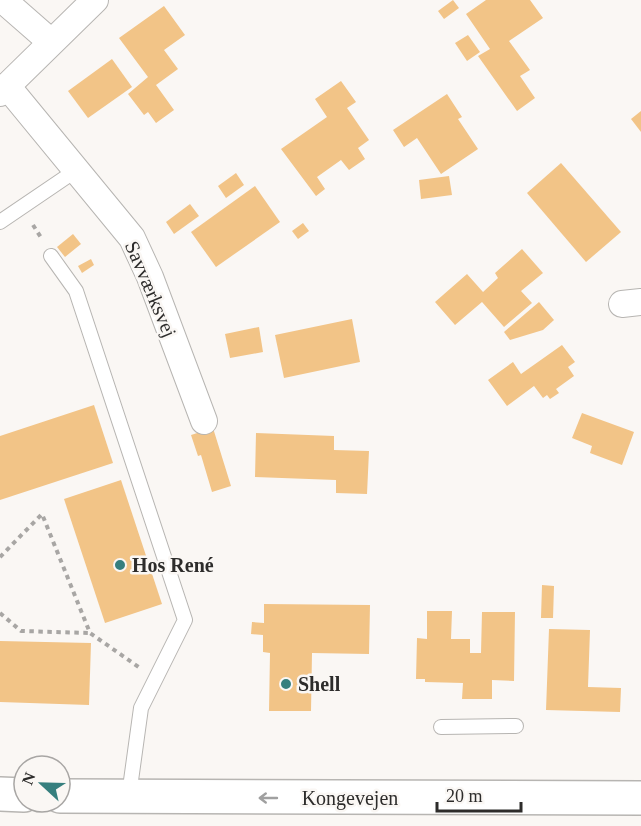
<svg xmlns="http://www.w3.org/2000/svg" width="641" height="826" viewBox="0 0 641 826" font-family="Georgia,serif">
	<rect width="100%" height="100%" fill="#faf7f4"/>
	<!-- building -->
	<g fill="#f2c487">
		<path d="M453 0 459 8 444 19 438 11Z"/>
		<path d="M486 0H530L543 18 509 41 530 70 520 76 535 98 517 111 478 56 490 49 466 14Z"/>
		<path d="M164 6 185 35 164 50 178 69 156 85 174 110 156 123 148 112 144 115 128 94 148 77 119 38Z"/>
		<path d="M468 35 480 52 467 61 455 43Z"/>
		<path d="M112 59 132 87 88 118 68 91Z"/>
		<path d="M341 81 356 102 347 108 369 140 358 148 365 159 349 170 341 160 317 177 325 189 316 196 281 149 327 117 315 99Z"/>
		<path d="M447 94 462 117 458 119 478 149 441 174 417 138 404 147 393 130Z"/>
		<path d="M641 111V132L631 119Z"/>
		<path d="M561 163 621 232 586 262 527 193Z"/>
		<path d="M236 173 244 185 226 198 218 186Z"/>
		<path d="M449 176 452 195 421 199 419 180Z"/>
		<path d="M255 186 280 222 216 267 191 232Z"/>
		<path d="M190 204 199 216 174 234 166 222Z"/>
		<path d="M303 223 309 231 298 239 292 231Z"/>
		<path d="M73 234 81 244 65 257 57 247Z"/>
		<path d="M522 249 543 273 521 291 532 303 504 327 482 302 455 325 435 302 467 274 483 292 498 278 495 273Z"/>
		<path d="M91 259 94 265 82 273 78 266Z"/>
		<path d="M539 302 554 320 543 330 510 340 504 332Z"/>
		<path d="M352 319 360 362 284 378 275 335Z"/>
		<path d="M259 327 263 352 230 358 225 334Z"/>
		<path d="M562 345 575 362 568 367 574 376 556 389 559 393 550 399 547 395 543 398 534 386 507 406 488 380 513 362 521 374Z"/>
		<path d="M94 405 113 463 0 500V436Z"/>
		<path d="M582 413 634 432 622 465 590 453 592 446 572 438Z"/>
		<path d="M213 428 231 486 212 492 201 455 198 456 191 435Z"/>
		<path d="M256 433 334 436V450L369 451 367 494 336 493V480L255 477Z"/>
		<path d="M121 480 162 604 105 623 64 499Z"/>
		<path d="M542 585 554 586 553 618H541Z"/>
		<path d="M264 604 370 605 369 654 312 653 311 711H269L270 653 263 652V635L251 634 252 622 264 623Z"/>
		<path d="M427 611H452L451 639H470V653H481L482 612H515L514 681 492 680V699H462L463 683 425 682V679H416L417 638 427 639Z"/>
		<path d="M549 629 590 630 588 687 621 688 620 712 546 710Z"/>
		<path d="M0 641 91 643 89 705 0 702Z"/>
	</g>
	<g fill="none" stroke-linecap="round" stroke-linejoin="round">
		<!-- service casing -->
		<g stroke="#b7b5b2" stroke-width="16">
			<g id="service">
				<path d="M0 222 75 171"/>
				<path d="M51 256 76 291 185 620 141 708 129 795"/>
				<path d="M441 727 516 726"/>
			</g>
		</g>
		<!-- minor casing -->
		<g stroke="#b7b5b2" stroke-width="28">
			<g id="minor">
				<path d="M3 0 51 42"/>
				<path d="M7 86 132 238 150 277 204 421"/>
				<path d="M0 93 95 0"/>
				<path d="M622 304 641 302"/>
			</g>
		</g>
		<!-- secondary casing -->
		<g stroke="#b7b5b2" stroke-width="36">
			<g id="secondary">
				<path d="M0 794 24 795"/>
				<path d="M60 796 641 798"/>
			</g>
		</g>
		<!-- path -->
		<g stroke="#a8a6a4" stroke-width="4" stroke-dasharray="4.5 4.5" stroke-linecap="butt">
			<path d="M33 225 42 239"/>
			<path d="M0 557 42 514 90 633 140 668"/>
			<path d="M0 613 21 631 90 633"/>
		</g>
		<!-- service -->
		<use href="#service" stroke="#fff" stroke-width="14"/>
		<!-- minor -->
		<use href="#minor" stroke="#fff" stroke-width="26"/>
		<!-- secondary -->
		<use href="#secondary" stroke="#fff" stroke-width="33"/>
	</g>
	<!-- one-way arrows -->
	<defs><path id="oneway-shaft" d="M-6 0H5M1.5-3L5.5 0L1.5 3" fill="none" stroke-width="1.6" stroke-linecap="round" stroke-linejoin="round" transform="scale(1.5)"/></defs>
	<use stroke="#a0a0a0" href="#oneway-shaft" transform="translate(268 798) rotate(-180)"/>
	<!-- markers -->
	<g fill="#367f7e" stroke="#faf7f4" stroke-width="2">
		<circle cx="120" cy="565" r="6"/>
		<circle cx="286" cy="684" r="6"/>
	</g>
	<g text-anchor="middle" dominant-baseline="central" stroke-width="5" stroke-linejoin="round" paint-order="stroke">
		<!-- street labels -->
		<g font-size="20" fill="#2d2c2b" stroke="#faf7f4">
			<text transform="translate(151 289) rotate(67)">Savværksvej</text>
			<text x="350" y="798">Kongevejen</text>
		</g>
		<!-- poi labels -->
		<g font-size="20" font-weight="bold" fill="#2d2c2b" stroke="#faf7f4" text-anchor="start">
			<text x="132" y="565">Hos René</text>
			<text x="298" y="684">Shell</text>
		</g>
	</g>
	<!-- north arrow -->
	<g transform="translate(42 784) rotate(292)"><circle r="28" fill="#faf7f4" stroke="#a8a6a4" stroke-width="1.5"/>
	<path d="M0-4.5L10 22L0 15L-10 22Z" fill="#367f7e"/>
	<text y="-9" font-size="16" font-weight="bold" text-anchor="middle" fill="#2d2c2b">N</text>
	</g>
	<!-- scale -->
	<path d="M437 802v9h84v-9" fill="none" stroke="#2d2c2b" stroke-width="3"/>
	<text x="446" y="802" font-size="18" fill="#2d2c2b" stroke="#faf7f4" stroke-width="4.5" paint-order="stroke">20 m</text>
</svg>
